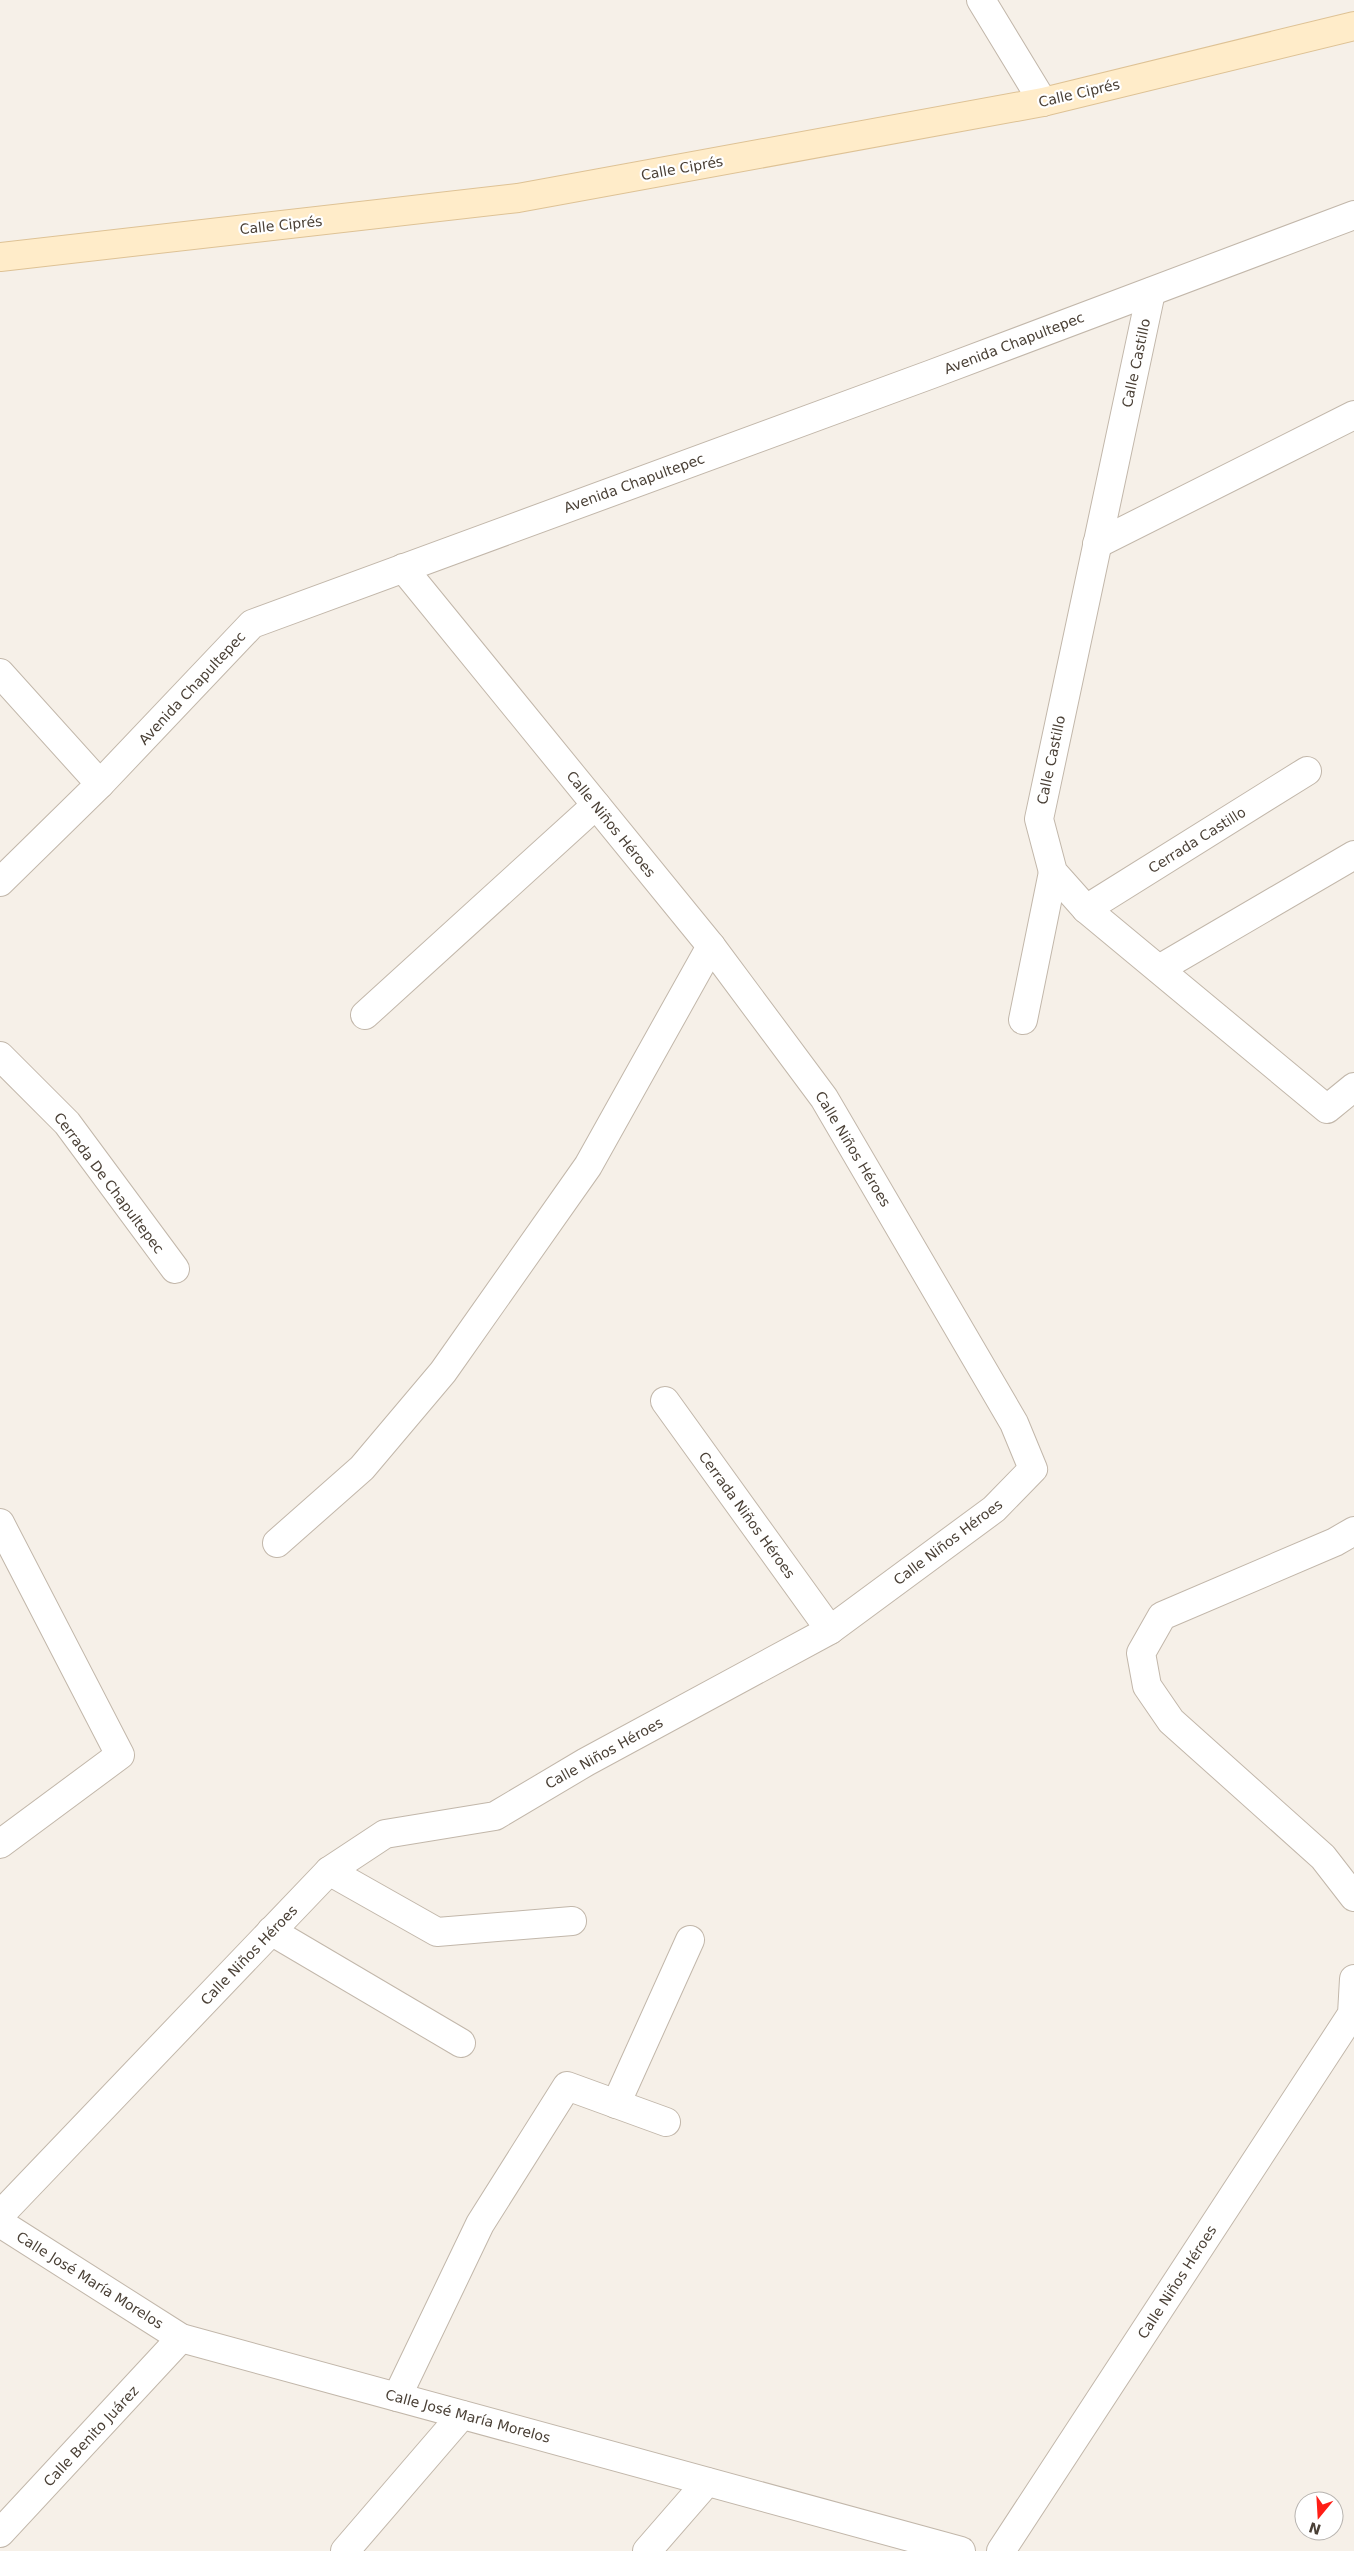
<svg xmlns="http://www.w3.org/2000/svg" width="1354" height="2551" viewBox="0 0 1354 2551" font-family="'DejaVu Sans',sans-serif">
	<rect width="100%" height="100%" fill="#f6f0e8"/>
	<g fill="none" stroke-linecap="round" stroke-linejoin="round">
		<!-- minor casing -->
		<g stroke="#c2b7aa" stroke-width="30">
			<g id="minor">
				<path d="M981 0 1043 102"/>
				<path d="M1151 292 1039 819 1053 872 1086 909 1327 1109 1354 1087"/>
				<path d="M1097 544 1354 415"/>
				<path d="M0 673 100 784"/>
				<path d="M1086 909 1307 771"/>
				<path d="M1159 969 1354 855"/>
				<path d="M365 1015 596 805"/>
				<path d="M1023 1020 1053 872"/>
				<path d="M0 1056 67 1123 175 1269"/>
				<path d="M665 1401 830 1630"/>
				<path d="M0 1523 120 1755 0 1844"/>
				<path d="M1354 1531 1335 1542 1162 1616 1141 1653 1147 1686 1171 1721 1323 1857 1354 1897"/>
				<path d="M277 1543 362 1468 443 1372 588 1166 711 946"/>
				<path d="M329 1871 437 1932 572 1921"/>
				<path d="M271 1931 461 2043"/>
				<path d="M616 2104 690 1940"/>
				<path d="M0 2215 329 1871 385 1834 495 1816 586 1762 830 1630 994 1509 1033 1469 1014 1423 824 1098 711 946 403 568"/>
				<path d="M0 2223 181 2338 961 2551"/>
				<path d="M397 2397 480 2224 567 2086 666 2122"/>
				<path d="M0 2533 181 2338"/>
				<path d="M345 2551 462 2415"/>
				<path d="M647 2551 707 2482"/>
				<path d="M1001 2551 1352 2014 1354 1979"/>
			</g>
		</g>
		<!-- tertiary casing -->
		<g stroke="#c2b7aa" stroke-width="30">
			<path id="tertiary" d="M0 882 100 784 252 624 932 374 1354 215"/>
		</g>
		<!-- secondary casing -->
		<g stroke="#dec295" stroke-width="30">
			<path id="secondary" d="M0 257 518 198 1043 102 1354 26"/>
		</g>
		<!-- minor -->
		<use href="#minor" stroke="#fff" stroke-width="28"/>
		<!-- tertiary -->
		<use href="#tertiary" stroke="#fff" stroke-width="28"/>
		<!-- secondary -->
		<use href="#secondary" stroke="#ffecc9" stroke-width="28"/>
	</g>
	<g text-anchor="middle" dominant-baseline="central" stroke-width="4.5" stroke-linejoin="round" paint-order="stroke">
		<!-- street labels -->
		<g font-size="14" fill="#4a4036" stroke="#fff">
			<text transform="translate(1079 93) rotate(-13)">Calle Ciprés</text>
			<text transform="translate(682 168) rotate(-10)">Calle Ciprés</text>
			<text transform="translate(281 225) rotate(-6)">Calle Ciprés</text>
			<text transform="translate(1014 343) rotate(-21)">Avenida Chapultepec</text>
			<text transform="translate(1136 363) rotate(-78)">Calle Castillo</text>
			<text transform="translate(634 483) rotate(-20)">Avenida Chapultepec</text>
			<text transform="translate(192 688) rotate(-47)">Avenida Chapultepec</text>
			<text transform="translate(1051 760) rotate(-78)">Calle Castillo</text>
			<text transform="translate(611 824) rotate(51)">Calle Niños Héroes</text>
			<text transform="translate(1197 840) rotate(-32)">Cerrada Castillo</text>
			<text transform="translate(853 1149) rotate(59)">Calle Niños Héroes</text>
			<text transform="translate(109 1183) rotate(53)">Cerrada De Chapultepec</text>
			<text transform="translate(747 1515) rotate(54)">Cerrada Niños Héroes</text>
			<text transform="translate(948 1542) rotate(-37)">Calle Niños Héroes</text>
			<text transform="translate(604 1753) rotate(-29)">Calle Niños Héroes</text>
			<text transform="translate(249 1955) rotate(-46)">Calle Niños Héroes</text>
			<text transform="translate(90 2280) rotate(32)">Calle José María Morelos</text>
			<text transform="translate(1177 2282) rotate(-57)">Calle Niños Héroes</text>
			<text transform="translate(468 2416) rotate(15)">Calle José María Morelos</text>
			<text transform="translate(91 2436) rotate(-47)">Calle Benito Juárez</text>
		</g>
	</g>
	<!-- north arrow -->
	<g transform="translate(1319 2516) rotate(198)"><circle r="24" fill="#ffffff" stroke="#b7b3af"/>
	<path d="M0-4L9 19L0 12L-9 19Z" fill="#ff1e16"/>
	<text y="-8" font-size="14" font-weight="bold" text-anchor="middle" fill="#4a4036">N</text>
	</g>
</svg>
